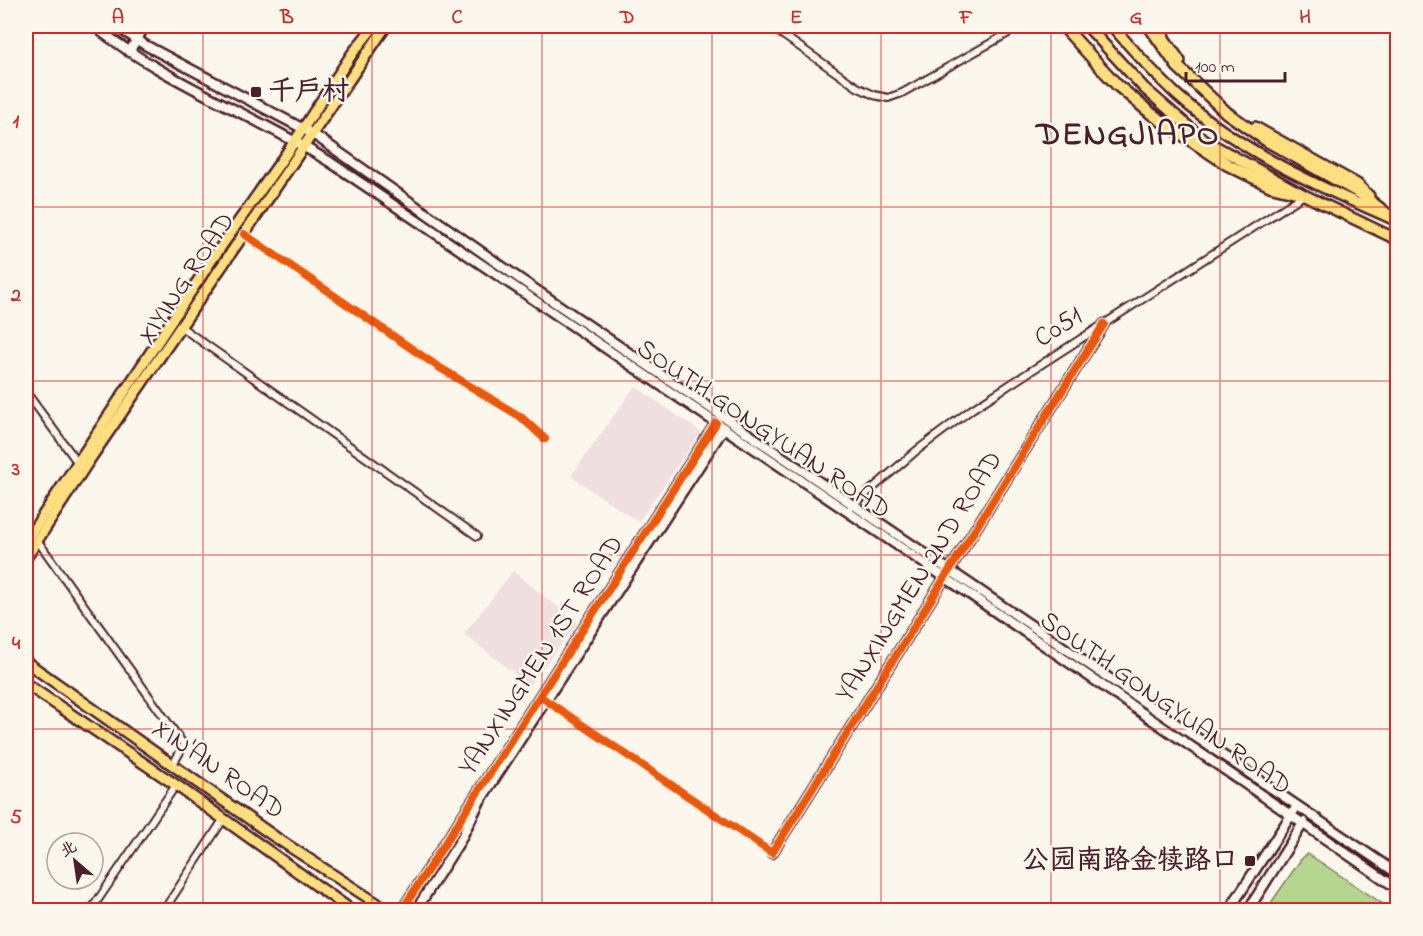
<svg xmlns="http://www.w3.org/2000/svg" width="1423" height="936" viewBox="0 0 1423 936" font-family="'Indie Flower','LXGW WenKai TC',sans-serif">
	<rect width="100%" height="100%" fill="#fbf7ec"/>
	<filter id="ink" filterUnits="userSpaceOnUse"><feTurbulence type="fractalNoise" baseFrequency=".0167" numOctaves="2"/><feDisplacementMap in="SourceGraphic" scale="12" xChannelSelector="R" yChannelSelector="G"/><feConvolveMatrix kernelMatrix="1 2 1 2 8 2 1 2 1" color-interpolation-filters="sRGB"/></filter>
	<g filter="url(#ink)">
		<!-- built -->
		<g fill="#f0dfe1">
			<path d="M635 386 701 432 638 522 571 476Z"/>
			<path d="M513 571 578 623 529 685 464 634Z"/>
		</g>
		<!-- green -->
		<path fill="#b5d58e" stroke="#807a5c" stroke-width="1.5" d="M1308 854 1392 910H1266L1302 858Z"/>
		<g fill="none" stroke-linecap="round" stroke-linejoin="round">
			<!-- street casing -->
			<g stroke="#4a1f2b" stroke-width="10">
				<g id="street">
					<path d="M770 26 857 87 874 95 888 98 902 93 1021 26"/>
					<path d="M244 234 437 366 521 417 545 439"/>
					<path d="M181 327 477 536"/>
					<path d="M26 392 78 463"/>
					<path d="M851 507 916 451 972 409 1304 195"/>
					<path d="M37 540 184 745 172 766"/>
					<path d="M544 699 772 853"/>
					<path d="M91 910 176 785"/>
					<path d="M164 910 223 820"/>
				</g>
			</g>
			<!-- secondary casing -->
			<g stroke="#4a1f2b" stroke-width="13">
				<g id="secondary">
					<path d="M94 26C165 82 253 114 330 162L968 593 1398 889"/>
					<path d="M116 26 145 45 313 134 520 279 1398 874"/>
					<path d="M129 52 145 26"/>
					<path d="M772 853 1104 324"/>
					<path d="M402 910 716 423"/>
					<path d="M416 910 460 841 480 801 724 428"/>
					<path d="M1229 910 1297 806"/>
					<path d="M1248 910 1304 822"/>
				</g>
			</g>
			<!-- primary casing -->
			<g stroke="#4a1f2b" stroke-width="14">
				<g id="primary">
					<path d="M1087 26 1144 88 1204 140 1300 193 1398 240"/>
					<path d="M1112 26C1133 50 1154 74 1178 96 1241 152 1321 188 1398 221"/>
					<path d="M1162 26 1164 38 1180 61"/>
					<path d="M1255 127 1357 184 1369 196"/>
					<path d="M26 541 211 261 295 141 352 54 374 26"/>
					<path d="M26 558 88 462 386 26"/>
					<path d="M26 662 275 837 387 910"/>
					<path d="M26 684 176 785 351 910"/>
				</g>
			</g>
			<!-- highway casing -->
			<g stroke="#4a1f2b" stroke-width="15">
				<g id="highway">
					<path d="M1063 26 1117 85 1153 115 1228 165 1271 186 1300 193"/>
					<path d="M1149 26 1177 66 1227 113 1267 141 1361 194 1392 218"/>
				</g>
			</g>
			<!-- street -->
			<use href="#street" stroke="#fbf7ec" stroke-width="6"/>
			<!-- secondary -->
			<use href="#secondary" stroke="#fbf7ec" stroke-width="8"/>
			<!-- primary -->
			<use href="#primary" stroke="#fedf80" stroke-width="9"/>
			<!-- highway -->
			<use href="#highway" stroke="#fedf80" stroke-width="10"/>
			<!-- cycleway casing -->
			<g stroke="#fbf7ec" stroke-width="11">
				<g id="cycleway">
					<path d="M244 234 437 366 521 417 545 439"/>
					<path d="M541 697 772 853 1104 324"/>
					<path d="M402 910 716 423"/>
				</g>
			</g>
			<!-- cycleway -->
			<use href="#cycleway" stroke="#e8590c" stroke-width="8"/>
		</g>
	</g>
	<!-- grid -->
	<path fill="none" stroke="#d62828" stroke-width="1.5" stroke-opacity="0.55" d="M203 26V910M372 26V910M542 26V910M712 26V910M881 26V910M1051 26V910M1220 26V910M26 207H1398M26 381H1398M26 555H1398M26 729H1398"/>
	<!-- markers -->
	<g fill="#4a1f2b" stroke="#fbf7ec" stroke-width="2">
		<rect x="250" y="86" width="12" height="12" rx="3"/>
		<rect x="1244" y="855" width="12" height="12" rx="3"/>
	</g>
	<g text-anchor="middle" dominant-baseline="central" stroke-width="5" stroke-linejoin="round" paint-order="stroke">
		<!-- poi labels -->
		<g font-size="27" font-weight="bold" fill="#4a1f2b" stroke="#fbf7ec" text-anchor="start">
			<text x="268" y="92">千户村</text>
			<text x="1238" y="861" text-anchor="end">公园南路金犊路口</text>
		</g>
		<!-- street labels -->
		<g font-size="27" fill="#4a1f2b" stroke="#fbf7ec">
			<text transform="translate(187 279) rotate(-56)">XIYING ROAD</text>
			<text transform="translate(1059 328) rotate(-33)">C051</text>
			<text transform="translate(763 430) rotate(34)">SOUTH GONGYUAN ROAD</text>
			<text transform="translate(920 577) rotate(-58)">YANXINGMEN 2ND ROAD</text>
			<text transform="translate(542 656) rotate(-57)">YANXINGMEN 1ST ROAD</text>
			<text transform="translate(1165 704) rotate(35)">SOUTH GONGYUAN ROAD</text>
			<text transform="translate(218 770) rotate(35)">XIN'AN ROAD</text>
		</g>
		<!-- district labels -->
		<g font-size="33" font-weight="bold" letter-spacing="1.5" fill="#4a1f2b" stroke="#fbf7ec">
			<text x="1128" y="136">DENGJIAPO</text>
		</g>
	</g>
	<!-- margin -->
	<rect width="1423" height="936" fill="none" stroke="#fbf7ec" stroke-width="66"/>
	<!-- north arrow -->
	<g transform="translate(75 861) rotate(331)"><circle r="28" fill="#fbf7ec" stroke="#b4a19f" stroke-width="1.5"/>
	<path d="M0-4.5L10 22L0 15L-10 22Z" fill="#4a1f2b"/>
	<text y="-9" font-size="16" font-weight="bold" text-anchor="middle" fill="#4a1f2b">北</text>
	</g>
	<!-- scale -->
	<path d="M1186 72v9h99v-9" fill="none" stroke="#4a1f2b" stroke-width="3"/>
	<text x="1195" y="72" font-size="18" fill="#4a1f2b" stroke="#fbf7ec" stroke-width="4.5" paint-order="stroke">100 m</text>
	<rect x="33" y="33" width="1357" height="870" fill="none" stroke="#d62828" stroke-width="2"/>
	<g font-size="20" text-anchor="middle" font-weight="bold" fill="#d62828">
		<text x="118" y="23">A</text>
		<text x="287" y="23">B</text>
		<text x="457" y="23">C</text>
		<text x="627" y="23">D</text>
		<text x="796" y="23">E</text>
		<text x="966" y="23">F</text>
		<text x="1136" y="23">G</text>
		<text x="1305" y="23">H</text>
		<text x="16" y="127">1</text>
		<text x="16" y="301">2</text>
		<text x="16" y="475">3</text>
		<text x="16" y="649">4</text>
		<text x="16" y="823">5</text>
	</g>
</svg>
